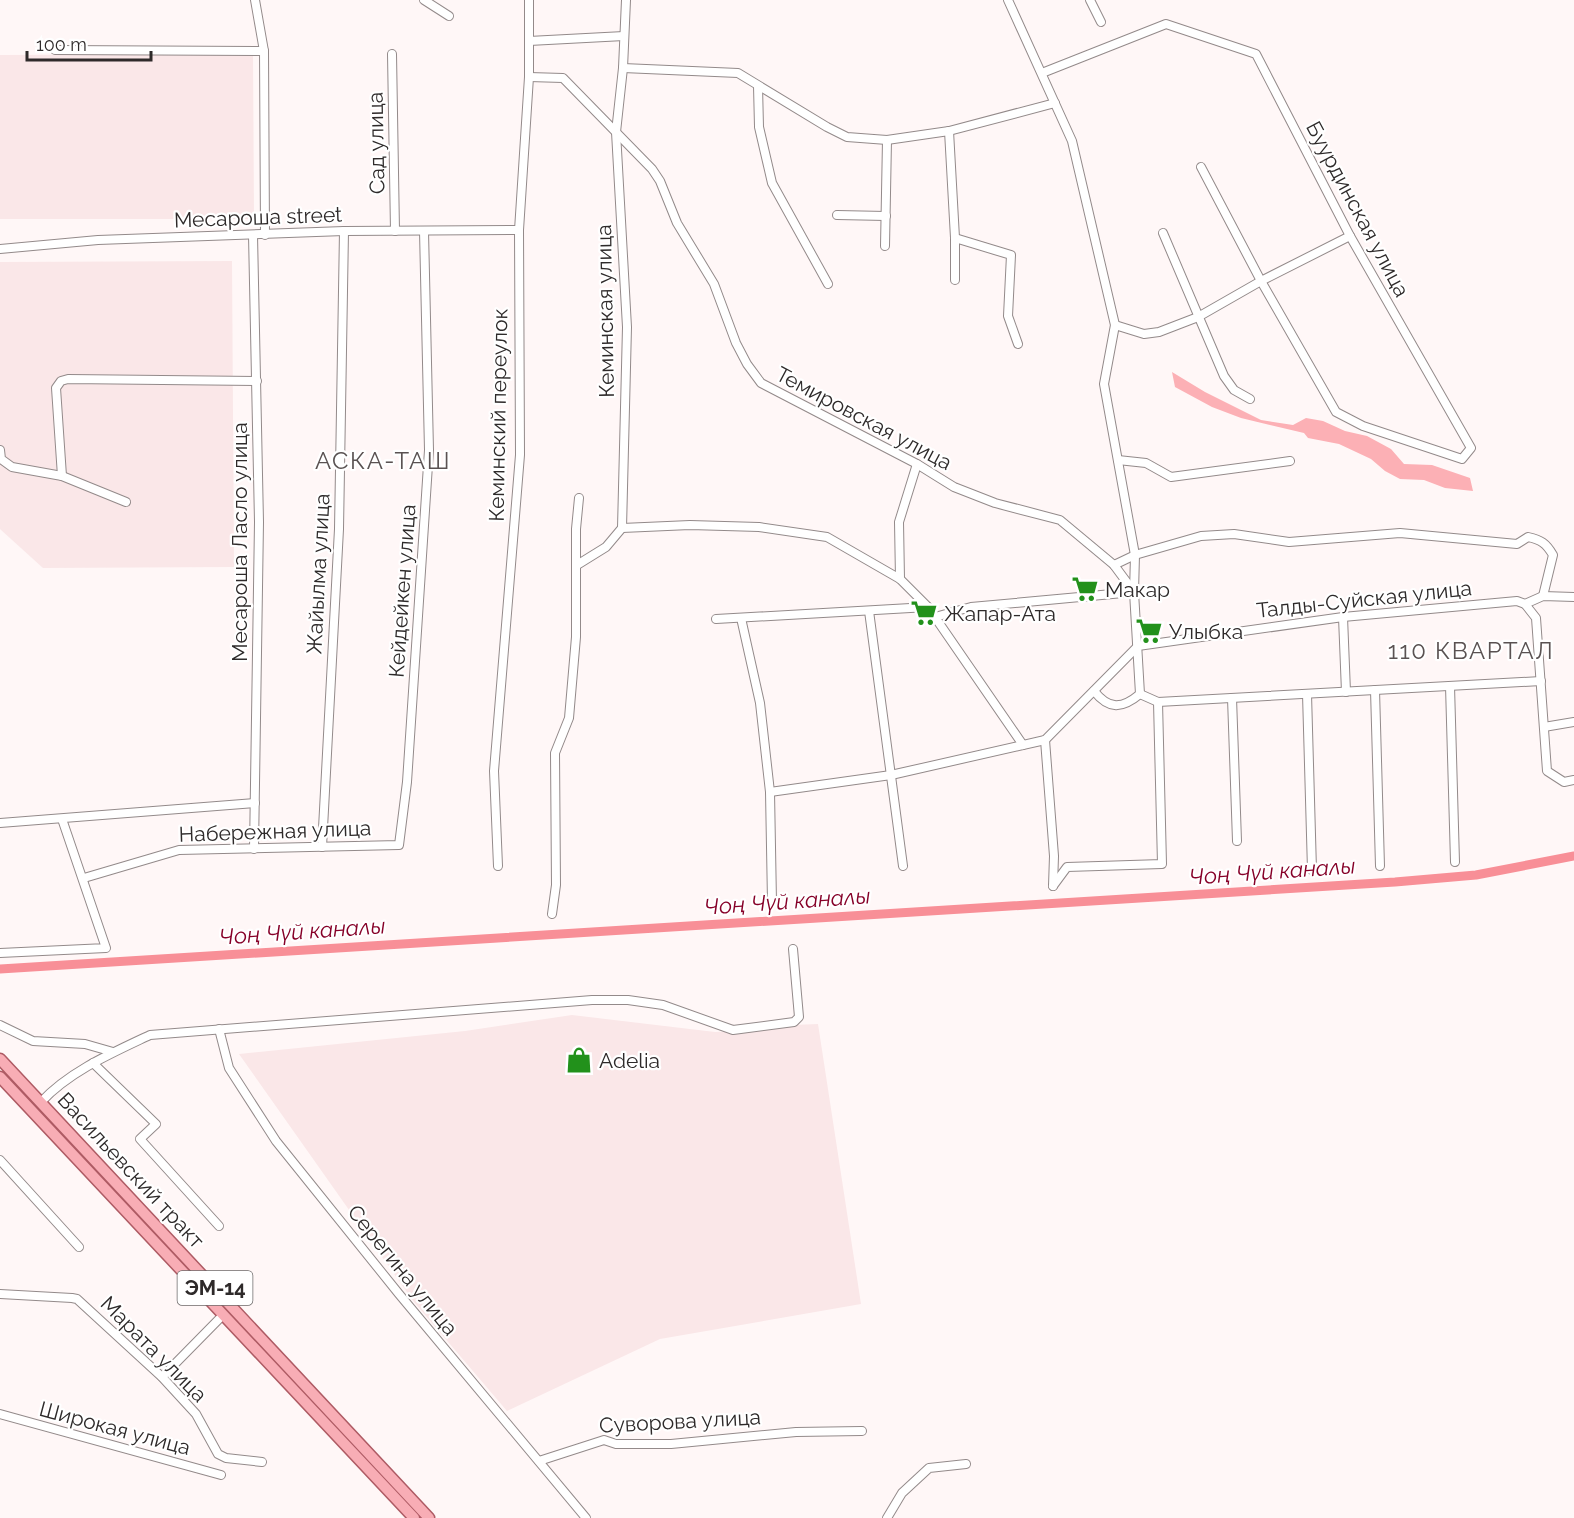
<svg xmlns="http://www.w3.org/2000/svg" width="1574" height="1518" viewBox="0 0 1574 1518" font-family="Raleway,sans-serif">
	<rect width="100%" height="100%" fill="#fff7f7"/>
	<!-- built -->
	<g fill="#fae7e8">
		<path d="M253 54 254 219H0V55Z"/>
		<path d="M232 261 234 567 43 568 0 529V262Z"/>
		<path d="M572 1015 715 1032 743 1031 793 1025 818 1024 861 1304 660 1339 507 1411 414 1302 239 1054 465 1031Z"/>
	</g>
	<!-- green -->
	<path fill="#fcb0b5" d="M1172 372 1205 392 1261 420 1293 425 1306 418 1323 421 1345 431 1367 436 1391 449 1404 464 1432 465 1470 478 1473 491 1445 488 1424 480 1400 479 1385 471 1371 459 1339 444 1308 438 1304 433 1241 418 1212 407 1175 387Z"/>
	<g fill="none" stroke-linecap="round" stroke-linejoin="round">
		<!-- canal -->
		<path stroke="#f88f97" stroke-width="9" d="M0 969 1395 882 1476 875 1574 856"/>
		<!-- minor casing -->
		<g stroke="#938a8a" stroke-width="10">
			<g id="minor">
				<path d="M255 0 264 51 265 235"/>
				<path d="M424 0 449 16"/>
				<path d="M1008 0 1072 141 1115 325 1104 384 1135 555 1134 592 1140 694"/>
				<path d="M1090 0 1101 22"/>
				<path d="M529 41 624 36"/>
				<path d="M55 50 264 51"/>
				<path d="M392 54 395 231"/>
				<path d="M623 68 738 73 827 127 847 137 887 140 949 131 1055 103"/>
				<path d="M1042 73 1166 24 1256 54 1350 236 1471 448 1462 459 1363 426 1336 412 1261 281 1201 167"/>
				<path d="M529 77 563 78 652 169 660 181 677 223 714 284 736 343 747 364 761 383 917 464 954 487 995 503 1060 520 1114 565 1134 592"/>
				<path d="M758 86 759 127 772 183 828 284"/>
				<path d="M949 131 955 238V280"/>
				<path d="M837 215 886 216"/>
				<path d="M1163 233 1224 376 1234 390 1250 399"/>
				<path d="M253 235 259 522 254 849"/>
				<path d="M955 238 1011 255 1008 316 1018 344"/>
				<path d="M885 246 887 140"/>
				<path d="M0 249 98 240 344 231 519 230"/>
				<path d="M1115 325 1144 334 1159 332 1198 317 1261 281 1350 236"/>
				<path d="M0 450 1 459 12 467 62 476 126 502"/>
				<path d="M1118 460 1146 463 1171 477 1290 461"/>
				<path d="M62 476 56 388 61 381 68 379 257 381"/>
				<path d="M622 528 690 525 759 527 827 537 900 579 928 607 1023 745"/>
				<path d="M577 565 606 547 622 528 627 327 616 132 623 68 626 0"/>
				<path d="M1114 565 1135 555 1201 536 1234 534 1289 542 1400 533 1517 544 1528 537C1541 540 1546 543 1553 555L1543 596"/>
				<path d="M900 579 899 522 917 464"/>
				<path d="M1525 604 1536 618 1547 771 1564 782 1574 780"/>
				<path d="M869 611 903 866"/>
				<path d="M935 617 971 607 1134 592"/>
				<path d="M1343 617 1346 692"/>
				<path d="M741 618 760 703 770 792 772 902"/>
				<path d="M716 619 928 607"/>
				<path d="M1450 686 1455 862"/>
				<path d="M1375 690 1380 866"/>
				<path d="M1094 691C1109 710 1122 709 1140 694"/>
				<path d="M1140 694 1158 702 1541 681"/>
				<path d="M1307 694 1312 870"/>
				<path d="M1232 698 1237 841"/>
				<path d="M1544 727 1574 722"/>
				<path d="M1045 740 1054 856 1053 886"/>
				<path d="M770 792 891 775 1045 740 1138 646 1343 617 1517 601 1525 604 1543 596 1574 597"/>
				<path d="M0 823 255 803"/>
				<path d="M322 847 339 529 344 231"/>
				<path d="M498 866 494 771 520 455 519 230 529 77V0"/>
				<path d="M84 878 179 850 399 845 407 782 429 450 424 231"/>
				<path d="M1053 886 1067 867 1162 864 1158 702"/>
				<path d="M552 914 556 885 555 753 569 718 576 637V529L579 498"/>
				<path d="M0 953 106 948 62 819"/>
				<path d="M0 1025 33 1041 85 1044 113 1052"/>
				<path d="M219 1029 229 1068 276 1141 399 1294 586 1518"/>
				<path d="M93 1063 156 1124 140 1139 219 1226"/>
				<path d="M41 1102C70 1071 112 1053 150 1035L592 1000H628L663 1005 733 1030 794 1022 799 1017 793 949"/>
				<path d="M0 1160 79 1247"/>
				<path d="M0 1294 72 1298 77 1299 162 1377 196 1414 218 1454 226 1458 262 1462"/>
				<path d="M162 1377 223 1315"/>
				<path d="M0 1414 221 1475"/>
				<path d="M539 1461 604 1440 616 1444H671L796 1432 862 1431"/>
				<path d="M887 1518 902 1493 929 1468 966 1464"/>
			</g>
		</g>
		<!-- major casing -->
		<g stroke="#ae5b64" stroke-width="13">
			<g id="major">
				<path d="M0 1059 429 1518"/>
				<path d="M0 1077 414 1518"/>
			</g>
		</g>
		<!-- minor -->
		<use href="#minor" stroke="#fff" stroke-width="8"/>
		<!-- major -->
		<use href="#major" stroke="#f8adb5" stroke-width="10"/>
	</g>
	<!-- icons -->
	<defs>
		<g id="supermarket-bare" transform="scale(2.07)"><path d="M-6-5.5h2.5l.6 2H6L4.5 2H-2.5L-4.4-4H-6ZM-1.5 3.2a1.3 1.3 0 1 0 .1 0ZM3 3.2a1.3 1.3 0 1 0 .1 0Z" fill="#22911b" stroke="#fff" stroke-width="2.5" paint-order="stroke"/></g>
		<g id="shop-bare" transform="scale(2.07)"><path d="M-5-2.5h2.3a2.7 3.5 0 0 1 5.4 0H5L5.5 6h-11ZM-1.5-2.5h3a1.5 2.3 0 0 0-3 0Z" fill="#22911b" stroke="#fff" stroke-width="2.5" paint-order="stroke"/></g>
	</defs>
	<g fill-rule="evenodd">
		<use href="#supermarket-bare" x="1085" y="589"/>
		<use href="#supermarket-bare" x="924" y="613"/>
		<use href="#supermarket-bare" x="1149" y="631"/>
		<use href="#shop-bare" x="579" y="1060"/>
	</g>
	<g text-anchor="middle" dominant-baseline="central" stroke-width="4.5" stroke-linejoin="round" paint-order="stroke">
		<!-- shield labels -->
		<rect fill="#fff" stroke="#6d6a6a" stroke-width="1.5" x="177.5" y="1271" width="75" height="34" rx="4.5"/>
		<g font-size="20" font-weight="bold" fill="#2e2a2a">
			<text x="215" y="1288">ЭМ-14</text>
		</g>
		<!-- street labels -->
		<g font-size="21" fill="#2e2a2a" stroke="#fff">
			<text transform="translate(376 143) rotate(-91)">Сад улица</text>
			<text transform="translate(1358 209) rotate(62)">Буурдинская улица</text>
			<text transform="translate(258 217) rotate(-2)">Месароша street</text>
			<text transform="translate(605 311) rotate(-91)">Кеминская улица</text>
			<text transform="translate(498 415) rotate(-89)">Кеминский переулок</text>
			<text transform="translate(864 418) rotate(28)">Темировская улица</text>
			<text transform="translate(239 542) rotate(-90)">Месароша Ласло улица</text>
			<text transform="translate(318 574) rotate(-87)">Жайылма улица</text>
			<text transform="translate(402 591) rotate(-86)">Кейдейкен улица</text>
			<text transform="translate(1364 599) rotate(-6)">Талды-Суйская улица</text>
			<text transform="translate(275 831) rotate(-2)">Набережная улица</text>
			<text transform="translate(131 1170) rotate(47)">Васильевский тракт</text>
			<text transform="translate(403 1270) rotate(51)">Серегина улица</text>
			<text transform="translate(154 1349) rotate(45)">Марата улица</text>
			<text transform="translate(680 1421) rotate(-3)">Суворова улица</text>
			<text transform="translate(115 1428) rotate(15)">Широкая улица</text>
		</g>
		<!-- poi labels -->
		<g font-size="21" fill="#2e2a2a" stroke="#fff" text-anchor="start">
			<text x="1105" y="589">Макар</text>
			<text x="944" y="613">Жапар-Ата</text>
			<text x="1169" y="631">Улыбка</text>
			<text x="599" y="1060">Adelia</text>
		</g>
		<!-- water labels -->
		<g font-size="22" font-style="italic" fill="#860028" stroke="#fff">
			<text transform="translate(1272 871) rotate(-4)">Чоң Чүй каналы</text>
			<text transform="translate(787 901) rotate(-4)">Чоң Чүй каналы</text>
			<text transform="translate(302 931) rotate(-4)">Чоң Чүй каналы</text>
		</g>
		<!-- quarter labels -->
		<g font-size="24" letter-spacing="1.5" fill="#5a5252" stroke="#fff">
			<text x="383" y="460">АСКА-ТАШ</text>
			<text x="1471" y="650">110 КВАРТАЛ</text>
		</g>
	</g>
	<!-- scale -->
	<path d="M27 51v9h124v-9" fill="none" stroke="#2e2a2a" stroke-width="3"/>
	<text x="36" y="51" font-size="18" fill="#2e2a2a" stroke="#ffffff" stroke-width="4.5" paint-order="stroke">100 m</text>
</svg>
